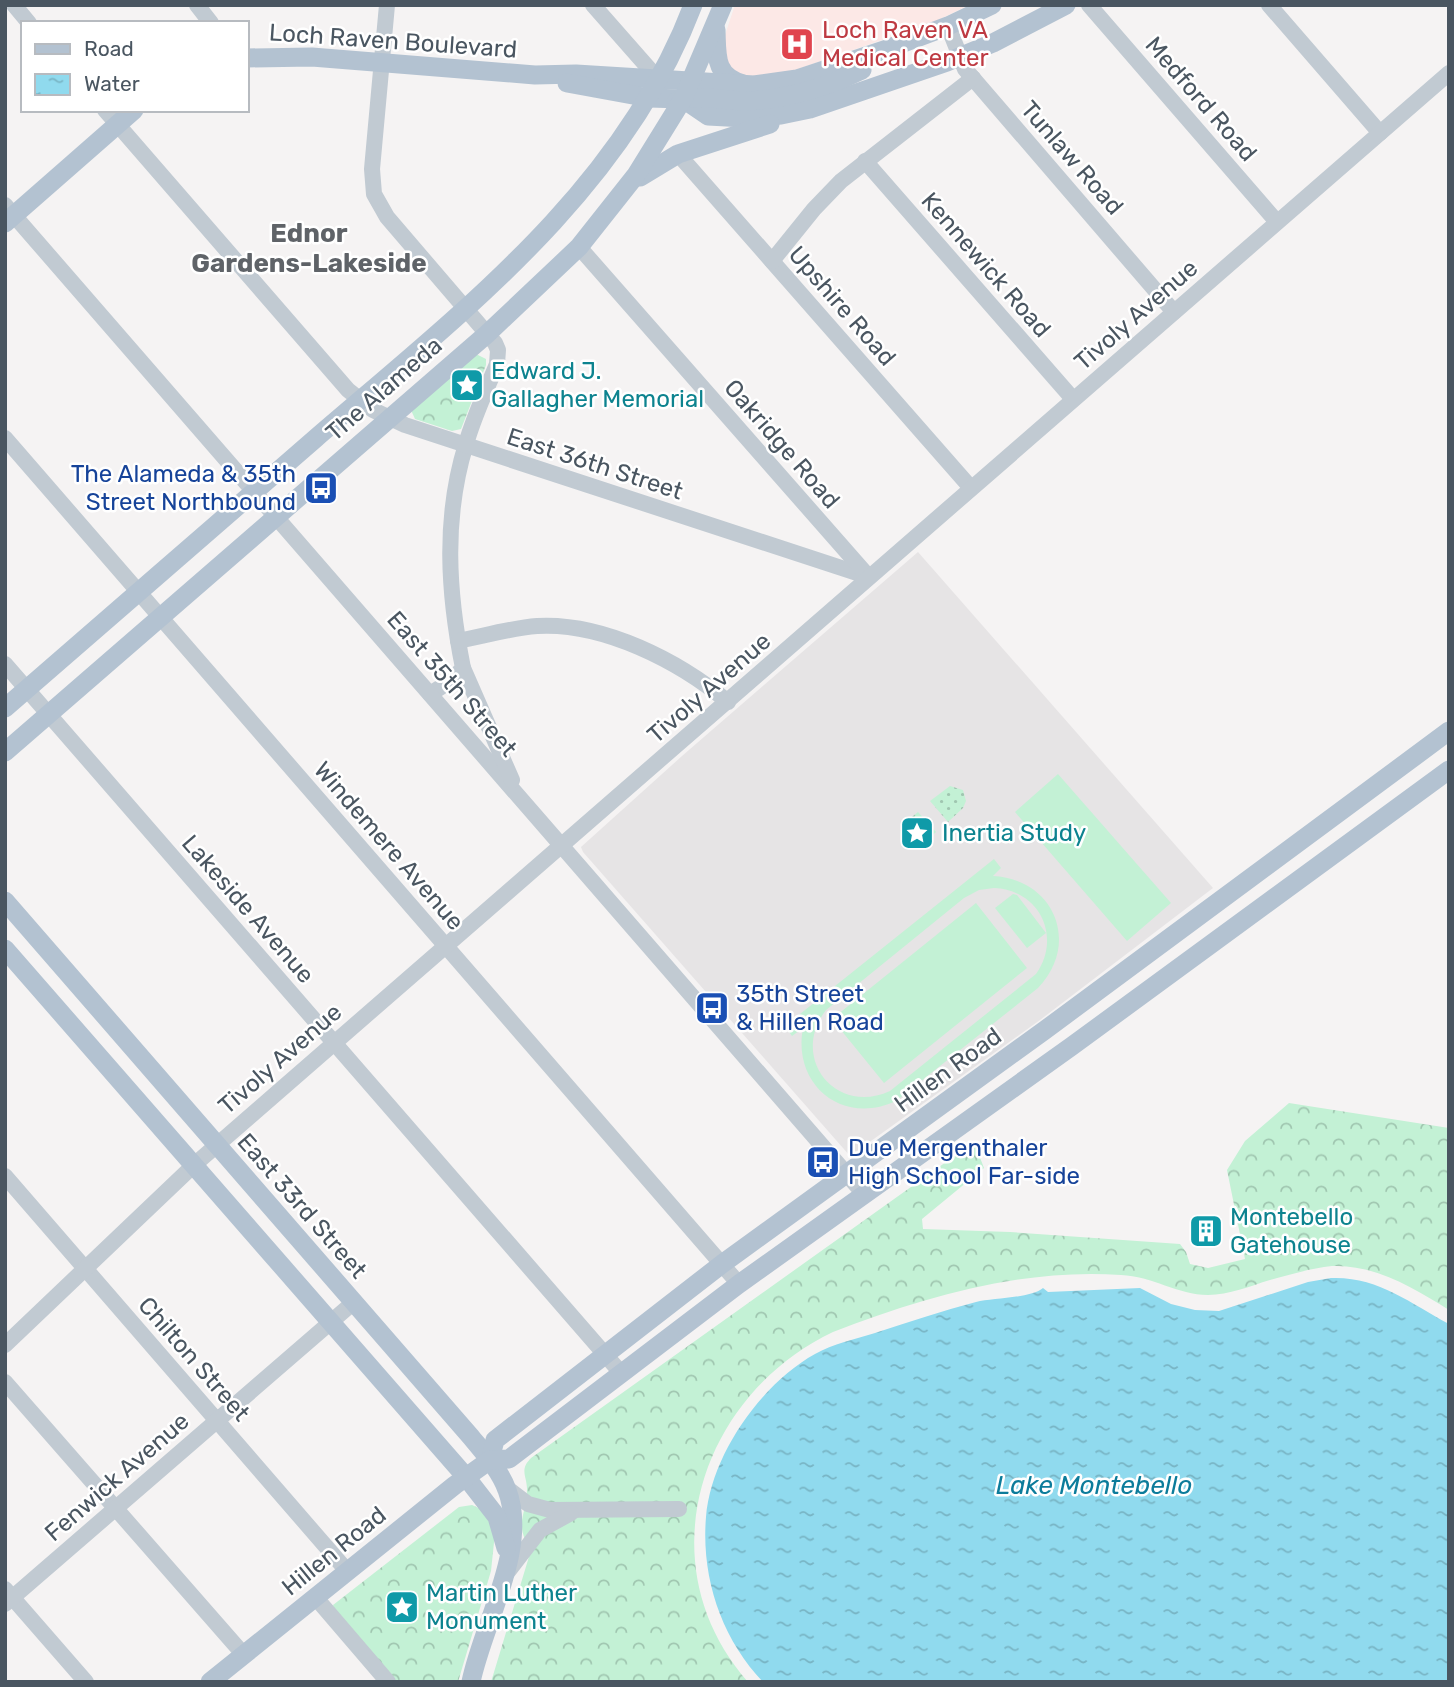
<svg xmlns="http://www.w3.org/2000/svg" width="1454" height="1687" viewBox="0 0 1454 1687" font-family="Rubik,sans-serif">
	<defs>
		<pattern id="grass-dots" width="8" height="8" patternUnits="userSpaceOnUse" patternTransform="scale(1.75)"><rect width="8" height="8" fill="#c3f1d5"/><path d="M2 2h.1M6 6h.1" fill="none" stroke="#a0c6b0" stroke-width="1.8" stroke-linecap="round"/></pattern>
		<pattern id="forest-crowns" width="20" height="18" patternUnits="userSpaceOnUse" patternTransform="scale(1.75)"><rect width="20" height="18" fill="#c3f1d5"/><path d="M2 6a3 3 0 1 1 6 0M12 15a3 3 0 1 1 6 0" fill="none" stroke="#a0c6b0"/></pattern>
		<pattern id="water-ripples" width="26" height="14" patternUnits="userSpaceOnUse" patternTransform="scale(1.75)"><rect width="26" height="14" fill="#90daee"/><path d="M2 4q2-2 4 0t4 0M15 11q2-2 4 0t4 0" fill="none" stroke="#78b4c4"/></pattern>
	</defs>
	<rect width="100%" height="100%" fill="#f5f3f3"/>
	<!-- education -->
	<path fill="#e6e4e5" d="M918 552 1213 888 1040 1020 850 1156 583 852 581 847 682 756Z"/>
	<!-- medical -->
	<path fill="#fce8e6" d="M735 5H969L934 22 792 71 771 76H738L728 65 724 38Z"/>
	<!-- grass -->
	<g fill="url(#grass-dots)">
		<path d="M950 786 963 790 966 801 963 808 948 822 930 801Z"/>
		<path d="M918 812 936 832C926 841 917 852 903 843L900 832 903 824Z"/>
	</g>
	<!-- forest -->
	<g fill="url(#forest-crowns)">
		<path d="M476 354 486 359V365L461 429 452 431 415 419 411 410Z"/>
		<path d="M1289 1103 1449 1128V1310C1414 1288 1374 1264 1332 1266 1311 1268 1289 1275 1270 1280 1250 1286 1229 1295 1208 1295 1178 1295 1152 1276 1121 1275 1022 1268 924 1297 833 1332 699 1396 645 1565 748 1682H491L531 1550C513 1523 527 1515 527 1489 527 1476 519 1470 531 1458L974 1142 984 1168 922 1219 923 1229 1010 1232 1180 1244 1186 1252 1190 1264 1208 1268 1245 1259 1227 1170 1245 1141Z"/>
		<path d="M472 1505 483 1510 495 1533 491 1571 458 1682H395L334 1609 333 1605 459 1507Z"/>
	</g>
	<!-- pitch -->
	<g fill="#c3f1d5" fill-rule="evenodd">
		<path d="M1058 774 1171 903 1127 941 1015 812Z"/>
		<path d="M994 859 1001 868 993 876C1054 879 1081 943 1038 988L896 1101C843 1126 792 1085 803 1028L792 1036 785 1026ZM994 888C1040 890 1062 937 1036 974L890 1091C836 1116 789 1058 826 1010L964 898 979 890Z"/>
		<path d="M1013 894 1017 895 1046 933 1027 948 995 908Z"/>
		<path d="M976 903 1027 968 884 1083 832 1019Z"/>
	</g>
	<!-- water -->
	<path fill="url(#water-ripples)" d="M1331 1278C1377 1276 1410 1303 1449 1324V1682H763C721 1638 701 1577 706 1517 711 1455 761 1384 815 1354 833 1344 855 1339 875 1333 909 1322 942 1311 976 1302 993 1298 1032 1298 1043 1288L1048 1292 1140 1288 1171 1304 1195 1310 1219 1311 1308 1282Z"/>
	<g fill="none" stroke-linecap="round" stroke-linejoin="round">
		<!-- minor -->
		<g stroke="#c1cad2" stroke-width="16">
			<path d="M14 5 29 23"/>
			<path d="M197 5 211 23"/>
			<path d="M387 5 372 169 374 194 387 217 495 343 498 350 497 364C486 391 474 416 466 444 443 518 448 593 463 668L452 680 430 694"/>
			<path d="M593 5 659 80"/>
			<path d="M1089 5 1277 222"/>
			<path d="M1269 5 1380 133"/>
			<path d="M948 26 965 69 1174 312"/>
			<path d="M105 110 348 390 373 410 405 425 869 577"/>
			<path d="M678 154 971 488"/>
			<path d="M865 161 1073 399"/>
			<path d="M5 205 864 1194"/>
			<path d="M579 247 868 576"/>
			<path d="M772 261 814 209 841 181 973 78"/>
			<path d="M5 438 739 1284"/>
			<path d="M458 641C484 636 511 628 537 626 603 622 679 661 728 702"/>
			<path d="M5 664 622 1374"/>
			<path d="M463 668 512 780"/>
			<path d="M5 1176 348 1572"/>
			<path d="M5 1345 194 1165 1449 73"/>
			<path d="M5 1382 244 1655"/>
			<path d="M507 1488 528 1504 550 1510 679 1509"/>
			<path d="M507 1573 540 1530 571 1513"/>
			<path d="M5 1589 86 1682"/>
			<path d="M316 1598 388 1682"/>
			<path d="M5 1604 354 1302"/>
		</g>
		<!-- major -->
		<g stroke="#b3c2d1" stroke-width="19">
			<path d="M716 30C717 55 714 76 743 84"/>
			<path d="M247 58 312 57 535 75 576 74 754 85 797 79 887 49 948 26 992 5"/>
			<path d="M567 83 649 98 683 99 708 116 745 118 781 115 810 109 947 62 993 43 1066 5"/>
			<path d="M677 101C701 93 723 101 747 101 786 99 827 87 862 70"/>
			<path d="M640 177 678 154 770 124"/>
			<path d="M5 223 134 110"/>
			<path d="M5 708C109 618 212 528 316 438 461 313 623 190 693 5"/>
			<path d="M5 752 487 334 579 247 636 175 683 99 723 5"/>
			<path d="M5 901 471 1437C484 1453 500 1470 507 1490 529 1548 483 1623 471 1682"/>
			<path d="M5 949 466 1477 497 1517 506 1548"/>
			<path d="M490 1460 495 1440 722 1264 1045 1030 1449 731"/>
			<path d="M210 1682 455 1485 490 1460 509 1459 739 1284 1072 1046 1449 770"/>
		</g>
	</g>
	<!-- icons -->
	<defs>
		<g id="hospital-square" transform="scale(1.75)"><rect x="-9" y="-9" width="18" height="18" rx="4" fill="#e0444e" stroke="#fff"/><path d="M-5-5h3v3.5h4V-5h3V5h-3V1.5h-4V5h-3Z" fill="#fff"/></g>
		<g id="sight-square" transform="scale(1.75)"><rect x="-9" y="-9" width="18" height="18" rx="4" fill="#0f9aa8" stroke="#fff"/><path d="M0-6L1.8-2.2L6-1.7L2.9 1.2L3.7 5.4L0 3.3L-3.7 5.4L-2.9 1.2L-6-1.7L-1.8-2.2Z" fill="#fff"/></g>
		<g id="bus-square" transform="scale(1.75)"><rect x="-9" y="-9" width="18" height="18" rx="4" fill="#1a4fb4" stroke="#fff"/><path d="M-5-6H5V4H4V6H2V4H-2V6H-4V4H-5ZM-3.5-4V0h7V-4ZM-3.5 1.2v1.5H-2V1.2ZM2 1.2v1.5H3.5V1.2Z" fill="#fff"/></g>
		<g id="building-square" transform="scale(1.75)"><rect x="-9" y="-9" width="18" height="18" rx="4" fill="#0f9aa8" stroke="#fff"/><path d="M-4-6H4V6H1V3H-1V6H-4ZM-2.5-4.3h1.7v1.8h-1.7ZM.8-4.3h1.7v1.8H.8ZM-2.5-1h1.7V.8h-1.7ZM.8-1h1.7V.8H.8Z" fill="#fff"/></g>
	</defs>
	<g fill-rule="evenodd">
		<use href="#hospital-square" x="797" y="44"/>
		<use href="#sight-square" x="467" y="385"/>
		<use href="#bus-square" x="321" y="488"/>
		<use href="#sight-square" x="917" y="833"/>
		<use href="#bus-square" x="712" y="1008"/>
		<use href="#bus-square" x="823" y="1162"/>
		<use href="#building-square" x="1206" y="1231"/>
		<use href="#sight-square" x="402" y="1607"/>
	</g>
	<g text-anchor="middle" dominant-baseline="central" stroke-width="5" stroke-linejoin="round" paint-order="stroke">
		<!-- health labels -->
		<g font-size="24" fill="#be3a42" stroke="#fff" text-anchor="start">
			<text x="822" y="30">Loch Raven VA<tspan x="822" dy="28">Medical Center</tspan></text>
		</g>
		<!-- street labels -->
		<g font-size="24" fill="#4a5661" stroke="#fff">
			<text transform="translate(393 41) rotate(4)">Loch Raven Boulevard</text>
			<text transform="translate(1201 99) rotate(49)">Medford Road</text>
			<text transform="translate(1072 158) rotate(49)">Tunlaw Road</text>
			<text transform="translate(986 265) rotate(49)">Kennewick Road</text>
			<text transform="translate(842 306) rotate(49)">Upshire Road</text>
			<text transform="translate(1136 315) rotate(-41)">Tivoly Avenue</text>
			<text transform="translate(384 389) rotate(-41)">The Alameda</text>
			<text transform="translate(782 444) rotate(49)">Oakridge Road</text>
			<text transform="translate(595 464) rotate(18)">East 36th Street</text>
			<text transform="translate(452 684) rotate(49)">East 35th Street</text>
			<text transform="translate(709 688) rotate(-41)">Tivoly Avenue</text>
			<text transform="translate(389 846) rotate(49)">Windemere Avenue</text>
			<text transform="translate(248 909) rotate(49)">Lakeside Avenue</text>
			<text transform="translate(280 1059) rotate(-41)">Tivoly Avenue</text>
			<text transform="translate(948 1070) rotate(-36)">Hillen Road</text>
			<text transform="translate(302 1206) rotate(49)">East 33rd Street</text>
			<text transform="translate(194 1359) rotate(49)">Chilton Street</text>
			<text transform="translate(117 1477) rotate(-41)">Fenwick Avenue</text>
			<text transform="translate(334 1551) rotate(-39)">Hillen Road</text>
		</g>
		<!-- culture labels -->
		<g font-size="24" fill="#0d838f" stroke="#fff" text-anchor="start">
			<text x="491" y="371">Edward J.<tspan x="491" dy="28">Gallagher Memorial</tspan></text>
			<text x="942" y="833">Inertia Study</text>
			<text x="1230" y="1217">Montebello<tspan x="1230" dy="28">Gatehouse</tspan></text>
			<text x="426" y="1593">Martin Luther<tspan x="426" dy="28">Monument</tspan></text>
		</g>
		<!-- transit labels -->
		<g font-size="24" fill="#164399" stroke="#fff" text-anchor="start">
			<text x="296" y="474" text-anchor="end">The Alameda &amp; 35th<tspan x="296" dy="28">Street Northbound</tspan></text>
			<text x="736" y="994">35th Street<tspan x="736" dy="28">&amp; Hillen Road</tspan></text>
			<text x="848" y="1148">Due Mergenthaler<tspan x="848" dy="28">High School Far-side</tspan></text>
		</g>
		<!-- neighbourhood labels -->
		<g font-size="26" font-weight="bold" fill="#5f6368" stroke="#fff">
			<text x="309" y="233">Ednor<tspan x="309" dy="30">Gardens-Lakeside</tspan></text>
		</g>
		<!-- water labels -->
		<g font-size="26" font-style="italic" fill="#0c7c9b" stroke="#fff">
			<text x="1094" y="1485">Lake Montebello</text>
		</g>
	</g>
	<!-- border -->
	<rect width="1454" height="1687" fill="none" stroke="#4a5661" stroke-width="14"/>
	<!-- legend -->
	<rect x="21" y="21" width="228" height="91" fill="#ffffff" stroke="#b7bbc0" stroke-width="2"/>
	<rect x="35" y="44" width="35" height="10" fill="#b3c2d1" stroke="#b7bbc0" stroke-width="2"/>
	<text x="84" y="56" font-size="21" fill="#4a5661">Road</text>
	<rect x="35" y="74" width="35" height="21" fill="url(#water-ripples)" stroke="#b7bbc0" stroke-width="2"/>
	<text x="84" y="91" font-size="21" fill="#4a5661">Water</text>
</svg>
